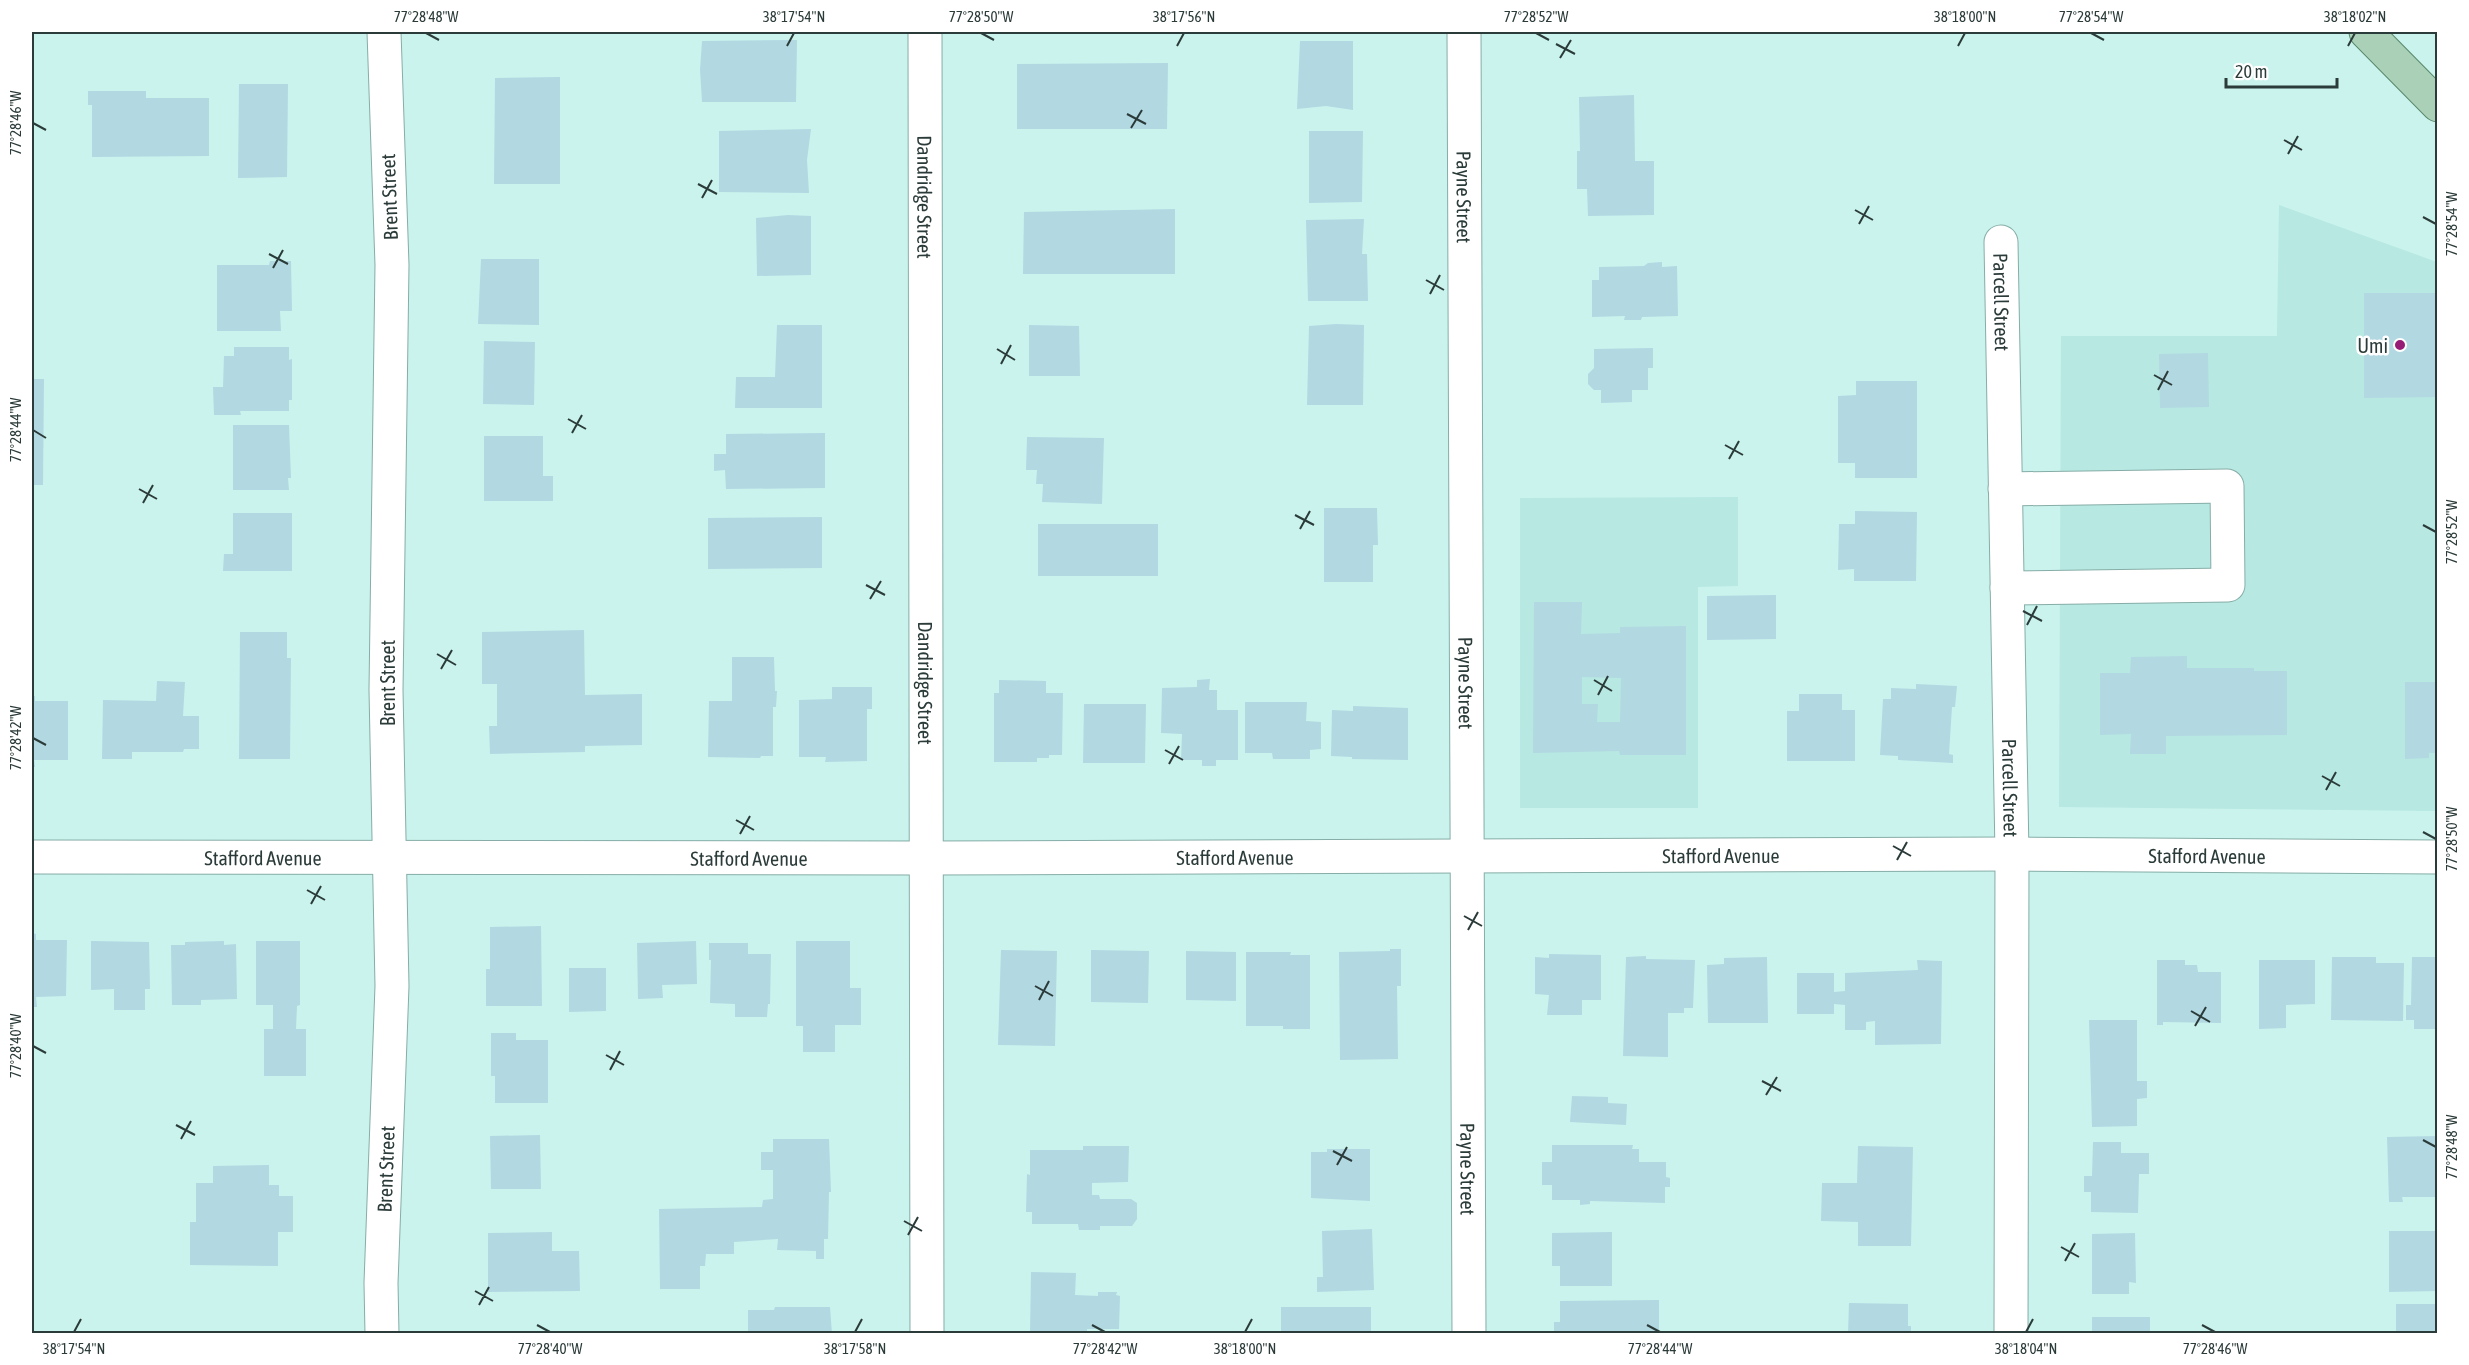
<svg xmlns="http://www.w3.org/2000/svg" width="2469" height="1365" viewBox="0 0 2469 1365" font-family="'Asap Condensed',sans-serif">
	<rect width="100%" height="100%" fill="#caf3ed"/>
	<!-- built -->
	<g fill="#b7e8e2">
		<path d="M2279 205 2437 262V811L2059 807 2061 336H2277Z"/>
		<path d="M1738 497V586L1698 587V808H1520V498Z"/>
	</g>
	<!-- building -->
	<g fill="#b2d8e2" fill-rule="evenodd">
		<path d="M797 40 796 102H702L700 70 702 41Z"/>
		<path d="M1300 41H1353V110L1326 106 1297 109Z"/>
		<path d="M1168 63 1167 129H1017V64Z"/>
		<path d="M560 77V184H494L495 78Z"/>
		<path d="M239 84H288L287 177 238 178Z"/>
		<path d="M88 91H146V98H209V156L92 157V105H88Z"/>
		<path d="M1634 95 1635 161H1654V215L1588 216 1587 189H1577V151H1580L1579 97Z"/>
		<path d="M811 129 807 160 809 193 719 192V131Z"/>
		<path d="M1309 131H1363L1362 202 1309 203Z"/>
		<path d="M1175 209V274H1023L1024 212Z"/>
		<path d="M788 215 811 216V275L757 276 756 218Z"/>
		<path d="M1364 219 1362 254H1367L1368 301H1308L1306 220Z"/>
		<path d="M481 259H539V325L478 324Z"/>
		<path d="M270 261H291L292 311H280L281 331H217V265H269Z"/>
		<path d="M1662 262V267L1677 266 1678 316 1642 317 1641 320H1624L1625 316 1592 317V280H1599V267L1644 266 1648 263Z"/>
		<path d="M2364 293H2436L2435 397 2364 398Z"/>
		<path d="M1336 324 1364 325 1363 405H1307L1309 326Z"/>
		<path d="M777 325H822V408H735L736 377H775Z"/>
		<path d="M1029 325 1079 326 1080 376H1029Z"/>
		<path d="M484 341 535 342 534 405 483 404Z"/>
		<path d="M234 347H289V360L292 359V400H289V411H240L241 415H214L213 387H223L224 356H234Z"/>
		<path d="M1653 348V368H1648V390H1632V402L1601 403V390H1594L1588 384V374L1594 368V349Z"/>
		<path d="M2208 353 2209 407 2160 408 2159 354Z"/>
		<path d="M32 379H44L43 485H32Z"/>
		<path d="M1856 381H1917V478H1855V463H1838V396L1856 395Z"/>
		<path d="M233 425H289L291 478H288L289 490H233Z"/>
		<path d="M825 433V488L726 489 725 470 714 471V454H726V434Z"/>
		<path d="M484 436H543V476H553V501H484Z"/>
		<path d="M1027 437 1104 438 1102 504 1042 502 1043 484H1036L1037 470H1026Z"/>
		<path d="M1324 508H1377L1378 545H1373V582H1324Z"/>
		<path d="M1855 511 1917 512 1916 581H1854V569L1838 570 1839 524H1855Z"/>
		<path d="M233 513H292V571H223L224 554H233Z"/>
		<path d="M822 517V568L708 569V518Z"/>
		<rect x="1038" y="524" width="120" height="52"/>
		<path d="M1776 595V639L1707 640V596Z"/>
		<path d="M1534 602H1582L1581 634 1620 633V627L1686 626V755H1620L1619 751 1533 753ZM1582 677 1621 678 1620 722H1597L1598 704H1582Z"/>
		<path d="M584 630 585 695 642 694V745L585 746V752L490 754 489 726H497V684H482V632Z"/>
		<path d="M240 632H287V658H291L290 759H239Z"/>
		<path d="M2187 656V668H2254V671H2287V735L2166 736V754H2130L2131 734 2100 735V673H2130L2131 657Z"/>
		<path d="M732 657H774L775 691H777L776 707H773V756H761L760 758 708 757 709 701H732Z"/>
		<path d="M1210 679 1209 690H1217V710H1238V760H1216V766H1202V760H1181L1182 734 1161 733 1162 688 1197 687V680Z"/>
		<path d="M999 680 1046 681V693H1063L1062 755H1049V758H1037V762H994V693H999Z"/>
		<path d="M157 681 185 682 183 716H199V749H184L183 752H132V759H102L103 700 156 701Z"/>
		<path d="M2405 682H2438V753H2429V758L2405 759Z"/>
		<path d="M1916 684 1957 686 1955 707H1952L1949 754 1953 755V763L1898 760V756L1880 755 1883 699H1891V688L1916 689Z"/>
		<path d="M832 687H872V709H867V761L825 762 826 757H799V700L832 699Z"/>
		<path d="M1799 694H1842V710H1855V761H1787V711H1799Z"/>
		<path d="M32 696H35V701H68V760H34L35 767H32Z"/>
		<path d="M1245 702H1307L1306 721 1321 722V749L1310 750V759H1273L1272 753H1245Z"/>
		<path d="M1084 704H1146L1145 763H1083Z"/>
		<path d="M1353 706 1408 708V760L1352 759V757L1331 756 1332 710 1353 711Z"/>
		<path d="M541 926 542 1006H486V969H490V927Z"/>
		<path d="M32 933 36 934V940H67L66 996 36 997 37 1007H32Z"/>
		<path d="M91 941 149 942 150 989H145V1010H114V989L91 990Z"/>
		<path d="M224 941V945L236 944 237 999 201 1000V1005H172L171 945H185V942Z"/>
		<path d="M256 941H300V1005L297 1006 296 1029H306V1076H264V1029H273V1005H256Z"/>
		<path d="M696 941 697 984 662 985 663 998 638 999 637 943Z"/>
		<path d="M796 941H850V988H861V1025H835V1052H803V1026H796Z"/>
		<path d="M709 943H748V954H771L770 1004H768L767 1017H735V1004L710 1003 711 960H709Z"/>
		<path d="M1390 949H1401V986H1397L1398 1059 1340 1060 1339 952 1390 951Z"/>
		<path d="M1001 950 1057 951 1055 1046 998 1045Z"/>
		<path d="M1091 950 1149 951 1148 1003 1091 1002Z"/>
		<path d="M1186 951 1236 952V1001L1186 1000Z"/>
		<path d="M1246 952H1291L1290 955H1310V1029H1283V1026H1246Z"/>
		<path d="M1549 954 1601 955V1000H1582V1015H1547L1549 995 1535 994V957L1549 958Z"/>
		<path d="M1646 956V959L1695 960 1693 1008H1684V1013H1668V1057L1623 1056 1626 957Z"/>
		<path d="M1767 957 1768 1023H1708L1707 965 1724 964V958Z"/>
		<path d="M2332 957H2376V963H2404L2403 1021 2331 1020Z"/>
		<path d="M2412 957H2438V1029H2414V1020H2406V1005H2411Z"/>
		<path d="M1917 960 1942 961 1941 1044 1875 1045V1021L1866 1022V1030H1845V1005L1834 1004V1014H1797V973H1834V992L1845 991V973L1918 970Z"/>
		<path d="M2157 960H2185V965H2197L2198 972H2221V1023L2163 1022V1025H2157Z"/>
		<path d="M2259 960H2315V1004L2286 1005V1028L2259 1029Z"/>
		<path d="M569 968H606V1011L569 1012Z"/>
		<path d="M2089 1020H2137V1081H2147V1098L2137 1099V1126L2092 1127Z"/>
		<path d="M491 1033H516V1040H548V1103H495V1076H491Z"/>
		<path d="M1572 1096 1608 1097V1103L1627 1104 1626 1125 1570 1122Z"/>
		<path d="M540 1135 541 1189H491L490 1136Z"/>
		<path d="M2438 1136 2436 1197H2402L2403 1202H2389L2387 1137Z"/>
		<path d="M773 1139H829L831 1192H829L828 1239H824V1259H816V1251L777 1250 778 1239 734 1242V1254H706L705 1266H700V1289H660L659 1209 762 1207 763 1200 773 1199V1170H761V1152H773Z"/>
		<path d="M2093 1142H2121V1153H2149V1174H2139L2138 1213 2091 1212V1192H2084V1176H2092Z"/>
		<path d="M1552 1145H1633L1632 1149H1639V1162H1666V1177L1670 1178V1187H1665V1203L1590 1201V1204L1580 1205V1200H1552V1185H1542V1162H1552Z"/>
		<path d="M1083 1146H1129L1128 1182 1092 1183V1195H1099L1100 1199H1131L1137 1203V1219L1132 1226H1100V1230H1079L1078 1224H1032V1212H1026L1027 1174 1030 1175V1150H1083Z"/>
		<path d="M1858 1146 1913 1147 1911 1246H1858V1222L1821 1221 1822 1183H1857Z"/>
		<path d="M1327 1149H1370V1201L1311 1198V1152H1327Z"/>
		<path d="M269 1165V1185H279V1196H293V1232H278V1266L190 1265V1222H196V1183H213V1166Z"/>
		<path d="M1372 1229 1374 1290 1317 1292V1277H1323L1322 1231Z"/>
		<path d="M2389 1231H2438V1291L2389 1292Z"/>
		<path d="M552 1232V1251H579L580 1291 488 1292V1233Z"/>
		<path d="M1612 1232V1286H1560V1266H1552V1233Z"/>
		<path d="M2135 1233 2136 1283 2129 1282V1294H2092V1234Z"/>
		<path d="M1031 1272 1076 1273 1075 1295 1098 1296V1292H1117L1116 1295 1120 1296 1119 1329H1087V1334H1030Z"/>
		<path d="M1659 1300V1334H1554V1322H1560V1301Z"/>
		<path d="M1849 1303 1908 1304V1326H1911V1334H1848Z"/>
		<rect x="2396" y="1304" width="42" height="30"/>
		<path d="M775 1307H830L832 1334H748V1310H774Z"/>
		<rect x="1281" y="1307" width="90" height="27"/>
		<rect x="2092" y="1317" width="58" height="17"/>
	</g>
	<g fill="none" stroke-linecap="round" stroke-linejoin="round">
		<!-- minor casing -->
		<g stroke="#86ada7" stroke-width="35">
			<g id="minor">
				<path id="s1" d="M925 32 927 1334"/>
				<path id="s2" d="M1464 32 1469 1334"/>
				<path id="s3" d="M2001 242 2012 854 2011 1334"/>
				<path d="M2005 489 2227 486 2228 585 2007 588"/>
				<path id="s4" d="M32 857 927 858 2012 854 2438 857"/>
				<path id="s5" d="M382 1334 381 1283 392 986 386 690 392 265 384 32"/>
			</g>
		</g>
		<!-- major casing -->
		<g stroke="#58896c" stroke-width="35">
			<path id="major" d="M2366 32 2438 105"/>
		</g>
		<!-- minor -->
		<use href="#minor" stroke="#fff" stroke-width="33"/>
		<!-- major -->
		<use href="#major" stroke="#aad1b7" stroke-width="33"/>
	</g>
	<!-- ticks -->
	<path fill="none" stroke="#2b3b39" stroke-width="2" d="M426 33 439 40M981 33 994 40M1536 33 1549 40M2091 33 2104 40M1556 44 1575 54M787 46 794 33M1177 46 1184 33M1958 46 1965 33M2348 46 2355 33M1560 58 1571 40M1127 114 1146 124M33 123 46 130M1131 128 1142 110M2284 140 2302 150M2288 154 2298 136M698 184 717 194M702 198 712 180M1855 210 1873 220M2423 217 2436 224M1859 224 1869 206M269 254 288 264M273 268 283 250M1426 280 1444 290M1430 294 1440 275M997 349 1015 360M1001 364 1011 345M2154 375 2172 385M2158 390 2168 371M568 419 586 429M33 430 46 438M572 433 582 415M1725 445 1743 455M1729 459 1739 441M139 489 157 499M143 503 153 485M1295 515 1314 525M2423 525 2436 532M1300 529 1310 511M866 585 885 595M870 599 881 581M2023 611 2042 621M2027 625 2037 606M437 654 456 665M441 669 452 650M1594 680 1612 691M1598 695 1608 676M33 738 46 745M1165 750 1183 760M1169 764 1179 746M2322 776 2340 786M2326 790 2336 772M736 820 754 830M2423 832 2436 839M740 834 750 816M1893 846 1911 856M1897 860 1907 842M307 890 325 900M311 904 321 886M1464 916 1482 926M1468 930 1478 912M1035 986 1053 996M1039 1000 1049 981M2191 1011 2210 1022M2195 1026 2206 1007M33 1046 46 1053M606 1055 624 1065M610 1070 620 1051M1762 1081 1781 1091M1766 1095 1777 1077M176 1125 195 1135M181 1139 191 1121M2423 1140 2436 1147M1333 1151 1352 1161M1337 1165 1347 1147M904 1221 922 1231M908 1235 918 1217M2061 1247 2079 1257M2065 1261 2075 1243M475 1291 493 1301M479 1305 489 1287M537 1325 550 1332M1092 1325 1105 1332M1647 1325 1660 1332M2202 1325 2215 1332M74 1332 81 1319M855 1332 862 1319M1245 1332 1252 1319M2026 1332 2033 1319"/>
	<!-- markers -->
	<circle fill="#971c75" stroke="#fff" stroke-width="2" cx="2400" cy="345" r="6"/>
	<g text-anchor="middle" dominant-baseline="central" stroke-width="5" stroke-linejoin="round" paint-order="stroke">
		<!-- street labels -->
		<g font-size="20" fill="#2b3b39" stroke="#fff">
			<text transform="translate(389 197) rotate(-92)">Brent Street</text>
			<text stroke="none"><textPath href="#s1" startOffset="165">Dandridge Street</textPath></text>
			<text stroke="none"><textPath href="#s2" startOffset="165">Payne Street</textPath></text>
			<text stroke="none"><textPath href="#s3" startOffset="60">Parcell Street</textPath></text>
			<text stroke="none"><textPath href="#s1" startOffset="651">Dandridge Street</textPath></text>
			<text transform="translate(387 683) rotate(-90)">Brent Street</text>
			<text stroke="none"><textPath href="#s2" startOffset="651">Payne Street</textPath></text>
			<text stroke="none"><textPath href="#s3" startOffset="546">Parcell Street</textPath></text>
			<text stroke="none"><textPath href="#s4" startOffset="1689">Stafford Avenue</textPath></text>
			<text stroke="none"><textPath href="#s4" startOffset="2175">Stafford Avenue</textPath></text>
			<text stroke="none"><textPath href="#s4" startOffset="231">Stafford Avenue</textPath></text>
			<text stroke="none"><textPath href="#s4" startOffset="1203">Stafford Avenue</textPath></text>
			<text stroke="none"><textPath href="#s4" startOffset="717">Stafford Avenue</textPath></text>
			<text stroke="none"><textPath href="#s5" startOffset="165">Brent Street</textPath></text>
			<text stroke="none"><textPath href="#s2" startOffset="1137">Payne Street</textPath></text>
		</g>
		<!-- poi labels -->
		<g font-size="20" fill="#2b3b39" stroke="#fff" text-anchor="end">
			<text x="2388" y="345">Umi</text>
		</g>
	</g>
	<!-- border -->
	<rect width="2469" height="1365" fill="none" stroke="#ffffff" stroke-width="66"/>
	<!-- scale -->
	<path d="M2226 78v9h111v-9" fill="none" stroke="#2b3b39" stroke-width="3"/>
	<text x="2235" y="78" font-size="18" fill="#2b3b39" stroke="#ffffff" stroke-width="4.5" paint-order="stroke">20 m</text>
	<rect x="33" y="33" width="2403" height="1299" fill="none" stroke="#2b3b39" stroke-width="2"/>
	<g font-size="15" text-anchor="middle" fill="#2b3b39">
		<text x="426" y="22">77°28'48"W</text>
		<text x="794" y="22">38°17'54"N</text>
		<text x="981" y="22">77°28'50"W</text>
		<text x="1184" y="22">38°17'56"N</text>
		<text x="1536" y="22">77°28'52"W</text>
		<text x="1965" y="22">38°18'00"N</text>
		<text x="2091" y="22">77°28'54"W</text>
		<text x="2355" y="22">38°18'02"N</text>
		<text transform="translate(16 123) rotate(-90)" y="5">77°28'46"W</text>
		<text transform="translate(2452 224) rotate(-90)" y="5">77°28'54"W</text>
		<text transform="translate(16 430) rotate(-90)" y="5">77°28'44"W</text>
		<text transform="translate(2452 532) rotate(-90)" y="5">77°28'52"W</text>
		<text transform="translate(16 738) rotate(-90)" y="5">77°28'42"W</text>
		<text transform="translate(2452 839) rotate(-90)" y="5">77°28'50"W</text>
		<text transform="translate(16 1046) rotate(-90)" y="5">77°28'40"W</text>
		<text transform="translate(2452 1147) rotate(-90)" y="5">77°28'48"W</text>
		<text x="74" y="1354">38°17'54"N</text>
		<text x="550" y="1354">77°28'40"W</text>
		<text x="855" y="1354">38°17'58"N</text>
		<text x="1105" y="1354">77°28'42"W</text>
		<text x="1245" y="1354">38°18'00"N</text>
		<text x="1660" y="1354">77°28'44"W</text>
		<text x="2026" y="1354">38°18'04"N</text>
		<text x="2215" y="1354">77°28'46"W</text>
	</g>
</svg>
